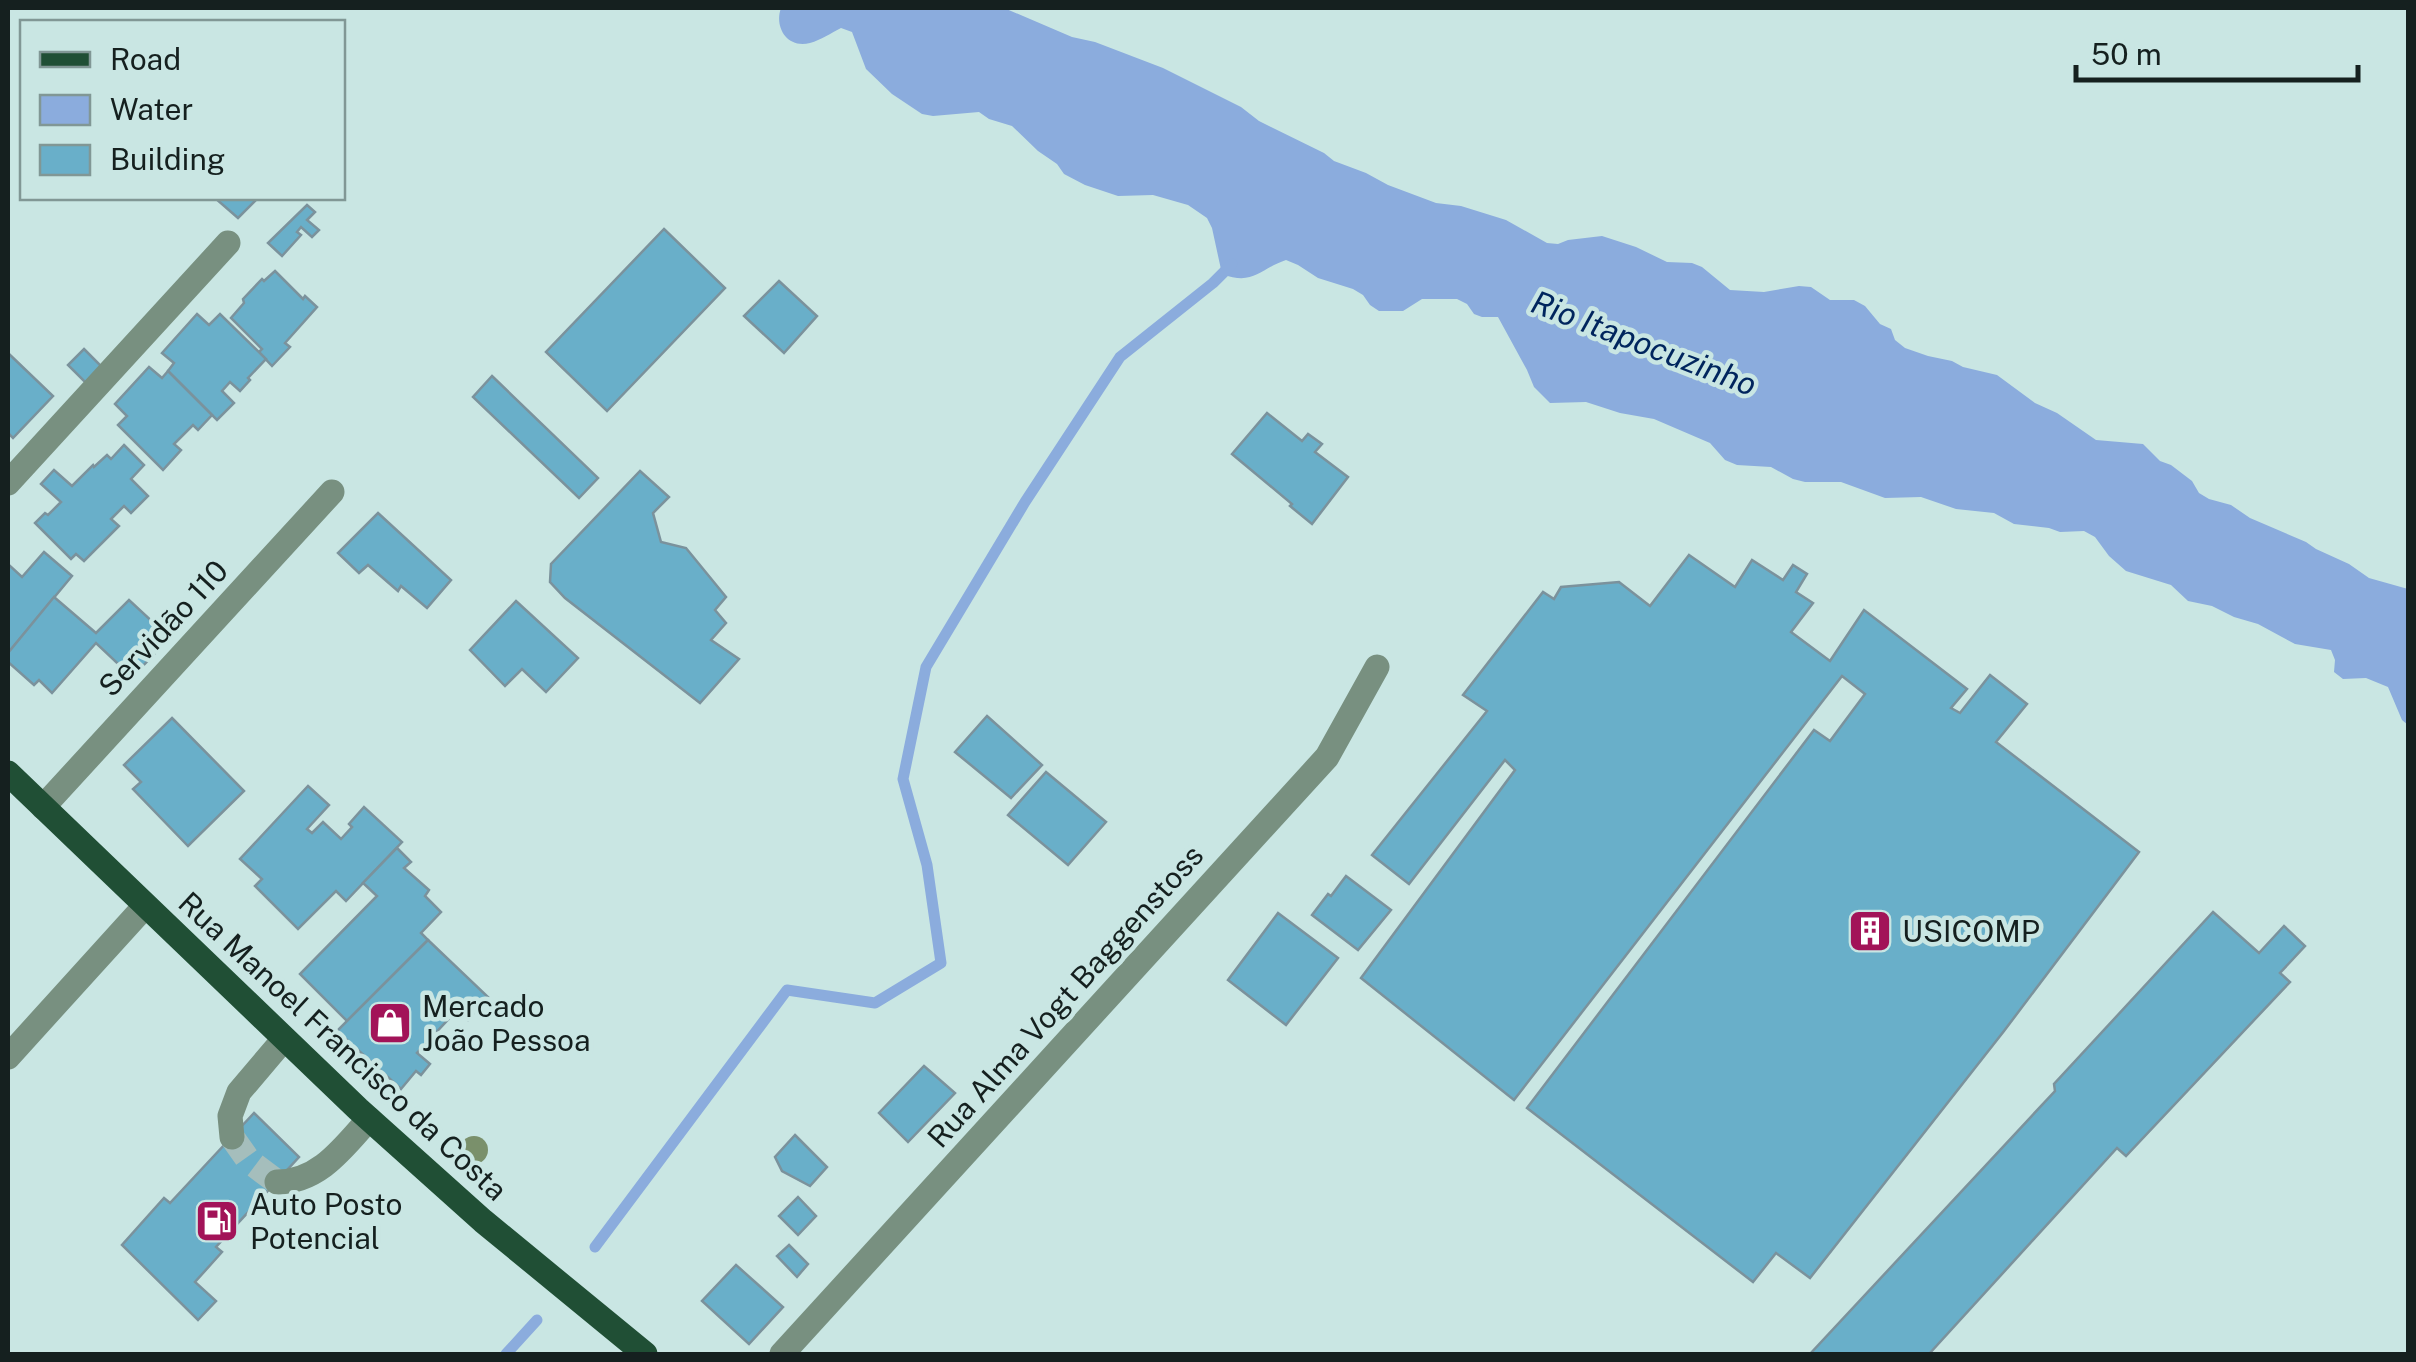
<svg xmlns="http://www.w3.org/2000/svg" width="2416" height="1362" viewBox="0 0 2416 1362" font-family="'Public Sans',sans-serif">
	<rect width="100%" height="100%" fill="#c9e6e3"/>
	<!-- water -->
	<path fill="#8bacdd" d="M781 8H1004L1072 37 1095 42 1163 68 1241 107 1259 121 1324 153 1334 161 1366 173 1388 185 1436 203 1461 206 1506 220 1547 243 1558 244 1568 240 1602 236 1636 247 1667 262 1692 263 1702 267 1730 290 1764 292 1799 286 1811 287 1830 300H1854L1865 306 1880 324 1891 329 1895 340 1905 348 1928 356 1952 361 1963 367 1997 375 2035 403 2057 413 2096 440 2143 444 2160 461 2171 465 2192 481 2199 493 2209 499 2231 505 2250 518 2306 542 2316 549 2349 564 2369 578 2408 589V725L2402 720 2388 687 2366 678 2343 679 2334 672 2335 660 2331 650 2295 644 2258 624 2234 617 2212 606 2188 601 2171 585 2126 571 2109 556 2095 537 2084 531 2060 532 2049 528 2014 524 1994 513 1956 509 1921 497 1885 498 1841 482H1805L1793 479 1771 467 1737 465 1725 460 1710 443 1654 419 1620 413 1586 402 1550 403 1534 387 1527 370 1498 317H1482L1474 314 1467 304 1457 299H1422L1403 311H1379L1370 305 1363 295 1353 289 1318 278 1298 265 1286 260C1259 269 1254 286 1222 274L1212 228 1207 218 1188 205 1153 195 1118 196 1085 185 1064 174 1057 164 1038 151 1012 126 989 119 979 112 933 116 922 114 892 94 866 69 852 32 841 28C831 33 821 40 810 43 787 49 774 27 781 8Z"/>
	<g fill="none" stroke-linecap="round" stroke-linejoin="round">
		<!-- stream -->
		<g stroke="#8bacdd" stroke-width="11">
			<path d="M595 1247 787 990 875 1003 941 963 927 865 903 779 926 667 1025 502 1120 357 1213 283 1232 264"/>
			<path d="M506 1354 537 1320"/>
		</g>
	</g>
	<!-- building -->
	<g fill="#69afc9" stroke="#7b929c" stroke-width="2.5">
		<path d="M215 198H258L238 218Z"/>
		<path d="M307 205 315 212 307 220 319 230 312 237 301 227 297 232 301 235 282 256 268 243Z"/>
		<path d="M664 229 725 288 607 411 546 352Z"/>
		<path d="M275 271 303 299 305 296 317 307 285 343 290 347 272 366 259 352 262 349 231 318 244 303 243 299 262 279 264 281Z"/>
		<path d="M779 281 817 316 784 353 744 316Z"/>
		<path d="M197 314 209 325 220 314 266 359 248 378 250 380 240 391 230 382 222 391 234 403 217 420 168 371 174 363 162 353Z"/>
		<path d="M84 349 102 367 87 384 68 365Z"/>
		<path d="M8 353 53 396 13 438 8 433Z"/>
		<path d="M149 367 162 378 168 371 212 415 198 430 193 425 174 444 181 450 163 470 118 425 127 416 115 404Z"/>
		<path d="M492 376 598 478 579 498 473 397Z"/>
		<path d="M1267 413 1302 441 1308 434 1322 444 1315 452 1348 477 1312 524 1290 506 1292 504 1232 454Z"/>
		<path d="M124 445 144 465 131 479 148 496 131 513 124 506 111 519 119 526 84 561 76 554 71 559 35 523 45 513 48 515 61 502 41 484 54 470 72 486 93 465 94 467 107 455 111 459Z"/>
		<path d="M640 471 669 497 653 513 661 542 686 548 726 597 715 610 726 623 711 640 739 659 700 703 565 598 550 582 551 564Z"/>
		<path d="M378 513 451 580 427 608 401 586 398 591 368 565 359 573 338 553Z"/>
		<path d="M44 552 72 576 8 653V564L22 577Z"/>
		<path d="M1689 555 1735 587 1752 560 1783 580 1793 565 1807 574 1796 592 1813 603 1791 632 1830 661 1864 610 1967 689 1951 708 1960 713 1990 675 2027 704 1996 742 2139 852 2004 1031 1810 1278 1776 1253 1753 1282 1527 1108 1814 730 1830 741 1865 694 1842 676 1514 1100 1361 978 1515 770 1505 760 1409 884 1372 855 1487 711 1463 695 1543 592 1554 599 1561 587 1619 582 1650 606Z"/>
		<path d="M54 597 96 633 129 600 170 638 132 677 96 643 52 693 39 680 34 685 8 662V653Z"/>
		<path d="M516 601 578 658 546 692 522 669 505 686 470 650Z"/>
		<path d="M987 716 1042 765 1011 798 955 752Z"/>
		<path d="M172 718 244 791 188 846 133 789 141 782 124 765Z"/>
		<path d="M1046 772 1106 822 1068 865 1008 815Z"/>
		<path d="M308 786 329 805 307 829 312 833 323 822 341 839 352 827 349 824 364 807 402 842 346 901 336 891 298 929 255 886 262 879 240 859Z"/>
		<path d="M397 848 411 862 404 868 429 890 425 896 441 912 421 933 428 940 347 1021 300 974 377 896 363 883Z"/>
		<path d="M1346 876 1391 910 1358 950 1312 915 1328 894 1331 896Z"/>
		<path d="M2213 912 2259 953 2284 926 2305 946 2280 973 2290 982 2126 1156 2117 1148 1929 1354H1810L2055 1091 2054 1084Z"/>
		<path d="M1278 913 1338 958 1286 1025 1228 980Z"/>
		<path d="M428 940 488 997 468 1020 457 1010 417 1053 430 1064 421 1075 416 1071 401 1089 337 1031Z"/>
		<path d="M924 1066 955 1093 908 1142 879 1113Z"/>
		<path d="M254 1113 299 1157 216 1247 222 1252 195 1282 216 1301 198 1320 122 1245 164 1198 170 1203Z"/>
		<path d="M795 1135 827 1167 810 1186 782 1171 775 1157Z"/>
		<path d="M798 1197 816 1216 798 1235 779 1216Z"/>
		<path d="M789 1245 808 1264 797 1277 777 1256Z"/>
		<path d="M736 1265 783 1307 749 1344 702 1301Z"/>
	</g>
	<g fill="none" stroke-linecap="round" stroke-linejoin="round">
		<!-- minor-tunnel -->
		<path stroke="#a5bebc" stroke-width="25" stroke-dasharray="25 12" stroke-linecap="butt" d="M232 1137 249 1161 277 1182"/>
		<!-- minor -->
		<g stroke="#789080" stroke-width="25">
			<path d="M8 483 228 243"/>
			<path d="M43 807 332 492"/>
			<path d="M8 1057 145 906"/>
			<path d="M232 1137 230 1116 239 1092 284 1039"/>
			<path d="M277 1182C319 1182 343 1148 369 1119"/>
			<path d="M782 1354 1327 757 1377 667"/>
		</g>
		<!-- major -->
		<path stroke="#204f35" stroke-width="25" d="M8 773 358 1109 483 1221 645 1354"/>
	</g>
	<!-- trees -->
	<circle fill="#7a906b" cx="474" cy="1150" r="14"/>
	<!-- icons -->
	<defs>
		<g id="building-square" transform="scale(2.25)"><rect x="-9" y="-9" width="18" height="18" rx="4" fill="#a21358" stroke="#c9e6e3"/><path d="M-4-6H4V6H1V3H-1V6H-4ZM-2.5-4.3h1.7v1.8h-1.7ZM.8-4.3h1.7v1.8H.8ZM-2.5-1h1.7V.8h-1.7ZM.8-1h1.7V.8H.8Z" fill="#fff"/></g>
		<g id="shop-square" transform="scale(2.25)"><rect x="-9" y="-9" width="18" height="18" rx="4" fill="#a21358" stroke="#c9e6e3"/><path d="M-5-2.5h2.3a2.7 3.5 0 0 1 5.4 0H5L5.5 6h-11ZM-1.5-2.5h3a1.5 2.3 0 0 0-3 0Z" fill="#fff"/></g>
		<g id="fuel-square" transform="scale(2.25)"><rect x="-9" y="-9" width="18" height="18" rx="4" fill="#a21358" stroke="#c9e6e3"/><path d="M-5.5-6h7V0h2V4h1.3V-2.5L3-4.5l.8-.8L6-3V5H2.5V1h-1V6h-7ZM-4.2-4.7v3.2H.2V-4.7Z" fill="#fff"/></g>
	</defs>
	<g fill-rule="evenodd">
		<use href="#building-square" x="1870" y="931"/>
		<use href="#shop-square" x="390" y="1023"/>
		<use href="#fuel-square" x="217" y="1221"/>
	</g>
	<g text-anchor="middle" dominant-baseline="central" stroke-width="9" stroke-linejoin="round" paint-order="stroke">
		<!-- street labels -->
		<g font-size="30" fill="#15201f" stroke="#c9e6e3">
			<text transform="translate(163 628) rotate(-47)">Servidão 110</text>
			<text transform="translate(1065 996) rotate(-48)">Rua Alma Vogt Baggenstoss</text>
			<text transform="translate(343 1046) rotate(43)">Rua Manoel Francisco da Costa</text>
		</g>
		<!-- poi labels -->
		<g font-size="30" fill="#15201f" stroke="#c9e6e3" text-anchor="start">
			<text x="1902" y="931">USICOMP</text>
			<text x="422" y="1006">Mercado<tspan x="422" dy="34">João Pessoa</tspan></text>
			<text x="250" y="1204">Auto Posto<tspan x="250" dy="34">Potencial</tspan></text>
		</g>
		<!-- water labels -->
		<g font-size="32" font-style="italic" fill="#00255d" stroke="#c9e6e3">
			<text transform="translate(1644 343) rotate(21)">Rio Itapocuzinho</text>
		</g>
	</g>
	<!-- border -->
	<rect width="2416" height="1362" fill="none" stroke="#15201f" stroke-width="20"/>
	<!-- legend -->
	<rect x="20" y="20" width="325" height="180" fill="#c9e6e3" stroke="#819795" stroke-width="2.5"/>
	<rect x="40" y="52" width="50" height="15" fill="#204f35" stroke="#819795" stroke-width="2.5"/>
	<text x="110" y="70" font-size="30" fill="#15201f">Road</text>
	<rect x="40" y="95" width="50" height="30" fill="#8bacdd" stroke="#819795" stroke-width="2.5"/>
	<text x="110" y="120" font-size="30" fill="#15201f">Water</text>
	<rect x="40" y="145" width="50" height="30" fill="#69afc9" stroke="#819795" stroke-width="2.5"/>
	<text x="110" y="170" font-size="30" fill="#15201f">Building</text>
	<!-- scale -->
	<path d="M2076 65v15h282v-15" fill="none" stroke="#15201f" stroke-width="5"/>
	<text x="2091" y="65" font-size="30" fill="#15201f" stroke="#c9e6e3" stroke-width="8" paint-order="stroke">50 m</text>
</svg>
